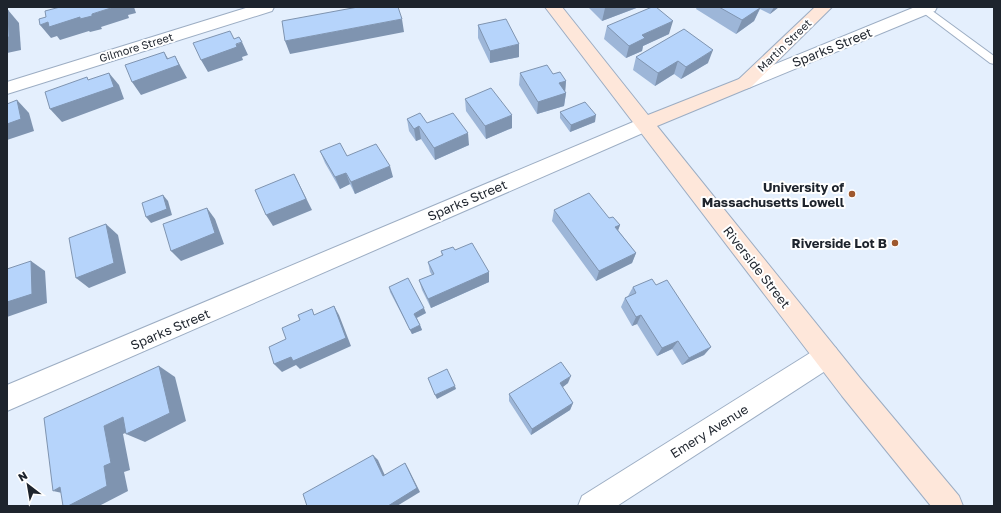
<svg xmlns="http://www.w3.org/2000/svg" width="1001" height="513" viewBox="0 0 1001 513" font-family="'Golos Text',sans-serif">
	<rect width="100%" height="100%" fill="#e4effd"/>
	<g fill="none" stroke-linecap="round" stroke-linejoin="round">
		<!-- lane casing -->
		<g stroke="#9cadc3" stroke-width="2">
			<path id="lane" d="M921 7H927L994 56V64L990 63 921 11 919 9Z"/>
		</g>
		<!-- street casing -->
		<g stroke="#9cadc3" stroke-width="2">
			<g id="street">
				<path d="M249 7H274L272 11 7 94V82Z"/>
				<path d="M915 7H937L935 11 751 87 745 89 739 87 736 83 739 79Z"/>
				<path d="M645 117 652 119 654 124 652 129 7 411V385Z"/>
				<path d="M827 344 836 348 839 356 836 364 617 506H578L582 496 818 348Z"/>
			</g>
		</g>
		<!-- secondary casing -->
		<g stroke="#9cadc3" stroke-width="2">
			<path id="secondary" d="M545 7H562L648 115 739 79 815 7H832L751 87 657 126 860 378 959 496 963 506H931L842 396Z"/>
		</g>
		<!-- lane -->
		<use href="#lane" fill="#fff" fill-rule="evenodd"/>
		<!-- street -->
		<use href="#street" fill="#fff" fill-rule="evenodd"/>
		<!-- secondary -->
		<use href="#secondary" fill="#fee7da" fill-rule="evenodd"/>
	</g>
	<!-- wall -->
	<g fill="#9db6d8">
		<path d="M588 7H639L602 21Z"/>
		<path d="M697 7H779L770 14 760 9 754 21 736 34 696 9Z"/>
		<path d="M478 25 519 57 490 63 478 38Z"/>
		<path d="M607 26 669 34 643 46 642 51 626 58 604 39Z"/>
		<path d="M636 57 708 63 681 79 674 74 655 86 633 70Z"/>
		<path d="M520 73 553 74 566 81 565 92 566 93 564 106 537 114 519 85Z"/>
		<path d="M465 99 512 128 486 139 466 111Z"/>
		<path d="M560 112 595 122 570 132 560 118Z"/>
		<path d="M407 119 427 123 469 145 435 160 421 139 416 141 409 131Z"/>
		<path d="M320 151 347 156 393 177 355 194 350 184 340 189 325 163Z"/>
		<path d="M554 210 609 218 620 225 618 230 636 253 632 263 596 281 552 221Z"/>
		<path d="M455 250 489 272V282L431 308 422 290 419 280 432 275 430 272 428 262 442 256 441 251Z"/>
		<path d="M656 285 711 347 704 355 682 365 672 349 657 356 637 324 632 326 621 307 625 298 628 296 633 287Z"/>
		<path d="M389 287 426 313 417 318 420 325 422 330 412 334 390 292Z"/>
		<path d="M568 383 562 387 573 403 570 410 531 435 509 401V394Z"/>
	</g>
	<!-- shaded-wall -->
	<g fill="#7f94b0">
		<path d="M114 7H134L136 13 128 15 129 18 101 27 102 29 90 32 89 31 60 40 57 36 51 38 40 25 48 22 92 14Z"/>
		<path d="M608 7H639L602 21 605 8Z"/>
		<path d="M774 7H779L770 14Z"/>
		<path d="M760 8 754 21 736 34 742 20Z"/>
		<path d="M8 10 19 23 21 50 7 53Z"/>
		<path d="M402 19 404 32 290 54 285 41Z"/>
		<path d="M673 21 669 34 643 46 642 51 626 58 629 46 642 35Z"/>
		<path d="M242 42 248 55 242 57 243 60 208 72 201 60Z"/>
		<path d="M519 44V57L490 63V51Z"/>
		<path d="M713 50 708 63 681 79 686 67Z"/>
		<path d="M164 52 172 65 175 56 182 69 187 78 141 95 132 82 167 59Z"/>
		<path d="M678 61 674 74 655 86 658 73Z"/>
		<path d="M109 73 119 85 124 99 62 122 50 109Z"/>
		<path d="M566 81 565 93H566L564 106 537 114 538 102 559 83Z"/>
		<path d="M17 100 29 113 34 131 7 140V124Z"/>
		<path d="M512 115V128L486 139 485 126Z"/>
		<path d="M596 115 595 122 570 132 571 125Z"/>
		<path d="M419 126 421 139 416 141 414 129Z"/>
		<path d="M468 133 469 145 435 160 434 148Z"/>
		<path d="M390 166 393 177 355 194 351 182Z"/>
		<path d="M346 173 350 184 340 189 335 177Z"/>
		<path d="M294 174 312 210 273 226 266 215Z"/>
		<path d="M163 195 168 201 172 215 151 223 146 217Z"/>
		<path d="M207 208 215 219 224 244 181 261 171 251Z"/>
		<path d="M106 224 118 235 126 273 89 288 76 278Z"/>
		<path d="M620 225 616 236 615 227Z"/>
		<path d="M636 253 632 263 596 281 599 271Z"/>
		<path d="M31 261 45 271 47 303 7 317V302Z"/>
		<path d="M489 272V282L431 308 428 299Z"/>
		<path d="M334 306 339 315 351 346 300 369 296 365 282 372 274 364Z"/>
		<path d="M424 308 426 313 416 318 414 314Z"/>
		<path d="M641 315 637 324 632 326 636 317Z"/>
		<path d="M420 325 422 330 412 334 410 330Z"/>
		<path d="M678 341 672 349 657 356 662 348Z"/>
		<path d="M711 347 704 355 682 365 689 358Z"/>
		<path d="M159 366 175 377 186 421 145 442 126 434Z"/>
		<path d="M571 376 568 383 558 391 560 383Z"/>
		<path d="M455 386 456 389 437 399 435 395Z"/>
		<path d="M573 403 570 410 531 435 532 429Z"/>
		<path d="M123 417 142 426 123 434 130 470 124 472 128 491 99 506H68L104 466V426Z"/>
		<path d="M373 455 378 460 387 480 383 476Z"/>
		<path d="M405 463 408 468 420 492 397 506H388Z"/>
		<path d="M60 487 76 496 53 491Z"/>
	</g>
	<!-- building -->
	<g fill="#b6d4fb" stroke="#7f94b0">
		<path d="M60 7H114L92 14V16L80 19V17L49 27 48 22 40 25 39 19 46 17 45 11Z"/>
		<path d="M358 7H398L402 19 285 41 282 21Z"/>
		<path d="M652 7H656L673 21 642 35 645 38 629 46 607 26Z"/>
		<path d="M719 7H759L760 8 742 20Z"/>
		<path d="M7 10H8L9 37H7Z"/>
		<path d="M506 19 519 44 490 51 478 25Z"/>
		<path d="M684 29 713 50 686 67 678 61 658 73 636 57Z"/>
		<path d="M230 31 234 39 239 37 242 42 236 44 237 47 201 60 193 43Z"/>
		<path d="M164 52 167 59 175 56 179 65 132 82 125 65Z"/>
		<path d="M547 65 553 74 560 72 566 81 559 83 566 93 538 102 520 73Z"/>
		<path d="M109 73 114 87 50 109 45 92 87 77 88 80Z"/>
		<path d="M491 88 512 115 485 126 465 99Z"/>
		<path d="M17 100 21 119 7 124V104Z"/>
		<path d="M585 102 596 115 571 125 560 112Z"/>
		<path d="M420 113 427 123 453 113 468 133 434 148 419 126 414 129 407 119Z"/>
		<path d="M340 143 347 156 376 144 390 166 351 182 346 173 335 177 320 151Z"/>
		<path d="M294 174 306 199 266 215 255 190Z"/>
		<path d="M589 193 609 218 613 217 620 225 615 227 636 253 599 271 554 210Z"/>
		<path d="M163 195 167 209 146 217 142 203Z"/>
		<path d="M207 208 215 233 171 251 163 224Z"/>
		<path d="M106 224 114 263 76 278 69 238Z"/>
		<path d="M472 243 489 272 428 299 419 280 434 274 428 262 443 255 441 251 453 247 455 250Z"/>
		<path d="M31 261 32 294 7 302V269Z"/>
		<path d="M408 278 424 308 414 314 420 325 410 330 389 287Z"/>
		<path d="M652 279 656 285 667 280 711 347 689 358 678 341 662 348 641 315 636 317 625 298 636 293 633 287Z"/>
		<path d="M334 306 346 338 293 361 291 357 274 364 269 347 286 339 282 328 300 320 298 315 312 309 314 315Z"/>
		<path d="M561 362 571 376 560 383 573 403 532 429 509 394Z"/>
		<path d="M159 366 170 413 126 434 123 417 104 426 111 463 104 466 107 486 68 506H63L60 487 53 491 44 418Z"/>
		<path d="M447 369 455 386 435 395 428 378Z"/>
		<path d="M373 455 383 476 405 463 417 488 388 506H307L303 494Z"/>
	</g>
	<!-- markers -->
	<g fill="#9e582e" stroke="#fff" stroke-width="1.5">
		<circle cx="852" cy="194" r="4"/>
		<circle cx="895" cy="243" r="4"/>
	</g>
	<g text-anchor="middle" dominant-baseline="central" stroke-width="4" stroke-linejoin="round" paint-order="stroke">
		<!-- far-street labels -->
		<g font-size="11" fill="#1e242d" stroke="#fff">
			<text transform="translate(784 45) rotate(-44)">Martin Street</text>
			<text transform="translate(136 47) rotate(-17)">Gilmore Street</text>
		</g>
		<!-- street labels -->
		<g font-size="13" fill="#1e242d" stroke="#fff">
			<text transform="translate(832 47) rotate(-22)">Sparks Street</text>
			<text transform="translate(467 200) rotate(-23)">Sparks Street</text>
			<text transform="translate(757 267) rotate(52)">Riverside Street</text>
			<text transform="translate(170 329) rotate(-23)">Sparks Street</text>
			<text transform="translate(709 431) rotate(-32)">Emery Avenue</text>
		</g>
		<!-- poi labels -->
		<g font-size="13" font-weight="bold" fill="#1e242d" stroke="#fff" text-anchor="end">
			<text x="844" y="187">University of<tspan x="844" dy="15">Massachusetts Lowell</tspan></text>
			<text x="887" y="243">Riverside Lot B</text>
		</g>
	</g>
	<!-- border -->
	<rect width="1001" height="513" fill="none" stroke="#1e242d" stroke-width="16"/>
	<!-- north arrow -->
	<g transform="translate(28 485) rotate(329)" stroke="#ffffff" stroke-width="3" paint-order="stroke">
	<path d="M0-3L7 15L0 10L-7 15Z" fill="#1e242d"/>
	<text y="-6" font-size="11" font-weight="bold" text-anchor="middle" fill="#1e242d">N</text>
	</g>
</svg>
